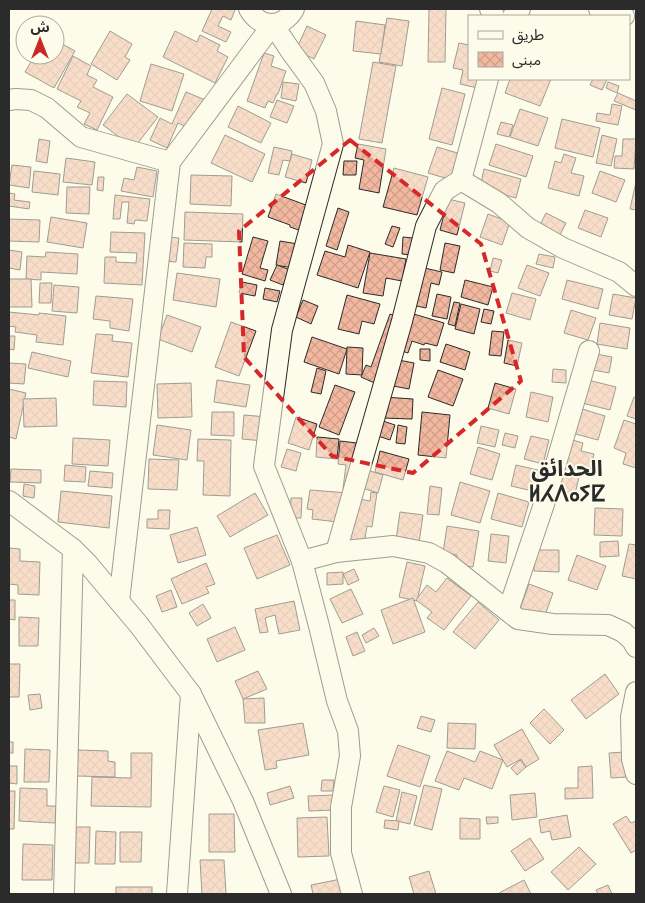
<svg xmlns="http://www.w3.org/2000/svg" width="645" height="903" viewBox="0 0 645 903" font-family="Mulish,'Noto Sans Arabic','Noto Sans Tifinagh',sans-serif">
	<defs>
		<pattern id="building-cross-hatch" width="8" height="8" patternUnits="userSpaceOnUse" patternTransform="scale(1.25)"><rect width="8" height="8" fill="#f2b8a0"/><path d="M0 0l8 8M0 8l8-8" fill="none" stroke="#d09e8a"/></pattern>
	</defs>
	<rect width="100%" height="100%" fill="#fdfbea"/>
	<!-- building -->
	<g fill="url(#building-cross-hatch)" stroke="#2b2b2b">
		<path d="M212 9H232L235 10 231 20 223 16 218 26 231 32 226 42 202 31Z"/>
		<path d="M429 9H446L445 62H428Z"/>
		<path d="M387 18 409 21 402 66 379 62Z"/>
		<path d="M356 21 385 25 381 54 353 51Z"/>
		<path d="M307 26 326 35 314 59 296 50Z"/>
		<path d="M110 31 132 44 125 57 130 60 117 80 91 64Z"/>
		<path d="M175 31 197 42 200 35 220 45 217 51 228 57 215 83 163 57Z"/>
		<path d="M55 40 75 51 54 88 25 72 35 55H55Z"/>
		<path d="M459 43 469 45V79H485L482 89 460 84 463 70 453 68Z"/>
		<path d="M264 53 274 56 271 66 286 71 278 94H277L273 103 268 101 265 108 247 101Z"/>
		<path d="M73 56 91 66 87 75 97 80 93 87 113 97 97 130 84 124 90 113 77 107 81 101 57 89Z"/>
		<path d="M373 62 396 66 382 143 359 139Z"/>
		<path d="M151 64 184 74 172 111 140 101Z"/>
		<path d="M510 79H551L540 106 505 93Z"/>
		<path d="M593 79H607L602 90 590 85Z"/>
		<path d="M283 82 299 84 296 101 281 98Z"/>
		<path d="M608 82 619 86 617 93 606 88Z"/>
		<path d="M442 88 465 94 452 145 429 139Z"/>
		<path d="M186 92 215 104 202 134 178 123 167 148 150 140 160 118 172 124Z"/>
		<path d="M618 93 636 101V110L614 101Z"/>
		<path d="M127 94 158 117 134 148 103 125Z"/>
		<path d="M277 100 294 106 287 123 270 117Z"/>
		<path d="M612 104 622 106 618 125 596 121 597 113 610 115Z"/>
		<path d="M238 106 271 123 261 143 228 127Z"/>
		<path d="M520 109 548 118 538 146 510 137Z"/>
		<path d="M562 119 600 128 593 157 555 148Z"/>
		<path d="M501 122 513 125 509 137 497 134Z"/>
		<path d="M225 135 265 154 252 182 211 163Z"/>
		<path d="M602 135 617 139 611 166 596 163Z"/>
		<path d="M39 139 50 141 47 163 36 161Z"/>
		<path d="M623 139H636L634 169 614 168 615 156H622Z"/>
		<path d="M358 144 386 149 379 193 359 189 364 160 355 158Z"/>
		<path d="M496 144 533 156 526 177 489 165Z"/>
		<path d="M274 147 292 151 290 161 283 160 279 175 268 173Z"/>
		<path d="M437 147 461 154 452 180 428 173Z"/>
		<path d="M292 154 312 160 306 183 285 177Z"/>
		<path d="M564 154 576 158 571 173 584 176 579 196 548 188 555 161 561 163Z"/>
		<path d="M66 158 95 162 92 185 63 182Z"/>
		<path d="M344 161H357L356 175H343Z"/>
		<path d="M12 165 31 167 29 188 9 185Z"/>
		<path d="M137 167 157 171 153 197 121 191 124 178 134 180Z"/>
		<path d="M394 168 428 177 417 215 383 207Z"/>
		<path d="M484 169 521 179 516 198 480 188Z"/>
		<path d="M34 171 60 174 58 195 32 192Z"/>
		<path d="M600 171 625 180 616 202 592 193Z"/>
		<path d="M191 175 232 176 231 206 190 204Z"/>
		<path d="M98 177H104L103 191 97 190Z"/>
		<path d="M636 182V210L630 209Z"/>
		<path d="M67 187H90L89 214 66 213Z"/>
		<path d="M9 193 15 194 14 200 30 202 29 209 9 206Z"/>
		<path d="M276 194 322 211 313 235 290 227V225L268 217Z"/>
		<path d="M115 195 150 199 147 221 135 220 134 224 127 223 129 202H122L120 219H113Z"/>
		<path d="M448 199 465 203 457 235 440 230Z"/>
		<path d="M338 208 349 212 337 250 326 246Z"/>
		<path d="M585 210 608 218 601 237 578 228Z"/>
		<path d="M185 212 243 214 242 242 184 240Z"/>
		<path d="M546 213 566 223 559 237 539 227Z"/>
		<path d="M488 214 510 222 502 245 480 237Z"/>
		<path d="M51 217 87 223 83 248 47 242Z"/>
		<path d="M9 219 40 220 39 242 9 241Z"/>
		<path d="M392 226 400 228 393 247 385 244Z"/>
		<path d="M111 232 145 233 142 285 104 283 105 257H116V262L136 263 137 253 110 252Z"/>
		<path d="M168 237 179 238 176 262 165 261Z"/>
		<path d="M253 237 268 241 260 268 268 270 265 281 242 274Z"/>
		<path d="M403 237 413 238 411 255 402 254Z"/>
		<path d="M280 241 298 244 293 268 276 265Z"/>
		<path d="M184 243 212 244V257H206L205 268 183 267Z"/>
		<path d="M445 243 460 246 454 273 440 270Z"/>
		<path d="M348 245 370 252 358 288 317 275 325 251 345 257Z"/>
		<path d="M9 250 22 252 20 270 9 268Z"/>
		<path d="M46 252 78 254 77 274 41 272V280L26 279 27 256 45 257Z"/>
		<path d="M370 253 406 259 402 281 386 278 383 296 363 293Z"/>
		<path d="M539 254 555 257 553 268 536 264Z"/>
		<path d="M493 258 502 260 498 273 490 271Z"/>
		<path d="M277 265 290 270 283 285 270 280Z"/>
		<path d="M527 265 549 273 540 296 518 288Z"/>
		<path d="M420 267 442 272 439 285 431 283 426 308 412 305Z"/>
		<path d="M177 273 220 279 216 307 173 300Z"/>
		<path d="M9 279H31L32 307H9Z"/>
		<path d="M465 280 493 287 488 305 461 297Z"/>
		<path d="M567 280 603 289 598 309 562 299Z"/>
		<path d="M242 282 257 285 255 296 239 293Z"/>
		<path d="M40 283H52L51 303H39Z"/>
		<path d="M54 285 79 287 77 313 52 311Z"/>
		<path d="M265 288 280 291 277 302 263 299Z"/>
		<path d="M512 293 536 299 530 320 506 313Z"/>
		<path d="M437 294 451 297 447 319 432 316Z"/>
		<path d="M613 294 636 298 632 319 609 315Z"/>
		<path d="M347 295 380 304 374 324 362 321 359 334 338 329Z"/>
		<path d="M96 296 133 299 129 331 110 328V321L93 319Z"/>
		<path d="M303 300 318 306 311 324 296 317Z"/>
		<path d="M454 302 460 303 455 326 448 324Z"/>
		<path d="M461 304 480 309 474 334 455 329Z"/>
		<path d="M484 309 494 311 491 324 481 322Z"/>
		<path d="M571 310 596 318 588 340 564 333Z"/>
		<path d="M9 312 39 315V313L66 316 63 345 36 342 37 335 15 332 16 327 9 326Z"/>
		<path d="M407 312 444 323 437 346 425 343 424 345 412 341 408 353 396 349Z"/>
		<path d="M390 314 401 318 377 384 361 377 366 365 371 367Z"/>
		<path d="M167 315 201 327 192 352 158 339Z"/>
		<path d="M231 322 256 331 239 376 215 367Z"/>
		<path d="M600 323 630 328 627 349 597 344Z"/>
		<path d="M492 331 504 332 501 356 489 355Z"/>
		<path d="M96 334 113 335 112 341 132 343 128 377 91 373Z"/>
		<path d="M9 336H15L14 350 9 349Z"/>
		<path d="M312 337 347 349 339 374 304 362Z"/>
		<path d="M508 340 522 343 517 366 504 363Z"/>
		<path d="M446 344 470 352 465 370 440 362Z"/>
		<path d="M347 347 363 348 362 375 346 374Z"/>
		<path d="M420 349H430V361L420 360Z"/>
		<path d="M32 352 71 361 68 377 28 368Z"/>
		<path d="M596 354 612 357 609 373 593 370Z"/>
		<path d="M393 359 414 363 409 389 388 385Z"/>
		<path d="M9 363 26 364 24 384 9 383Z"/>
		<path d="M317 368 326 371 321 394 311 392Z"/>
		<path d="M553 369 566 370V383L552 382Z"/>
		<path d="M438 370 463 379 453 406 428 397Z"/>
		<path d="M217 380 250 385 246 407 214 402Z"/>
		<path d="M588 380 616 387 610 410 582 403Z"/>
		<path d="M94 381 127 382 126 407 93 405Z"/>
		<path d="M191 383 192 417 158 418 157 384Z"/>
		<path d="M495 383 516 389 509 414 488 408Z"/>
		<path d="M335 385 355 392 339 435 319 427Z"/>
		<path d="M9 389 26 393 16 439 9 437Z"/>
		<path d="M531 392 553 397 548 422 526 417Z"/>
		<path d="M383 397 413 399 412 419 382 418Z"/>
		<path d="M634 397 636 398V419L627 416Z"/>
		<path d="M56 398 57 426 24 427 23 399Z"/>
		<path d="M579 408 605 416 598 440 572 433Z"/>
		<path d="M212 412H234V436L211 435Z"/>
		<path d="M422 412 450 415 446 458 418 455Z"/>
		<path d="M244 415 267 417 264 441 242 439Z"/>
		<path d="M296 417 317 424 309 450 288 443Z"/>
		<path d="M624 420 636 424V468L623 464 626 453 614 448Z"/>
		<path d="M383 421 395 425 390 440 378 436Z"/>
		<path d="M157 425 191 430 187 460 153 455Z"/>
		<path d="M398 425 407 427 405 444 396 443Z"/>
		<path d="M481 426 499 430 495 447 477 443Z"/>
		<path d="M505 433 518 436 515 448 502 445Z"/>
		<path d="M531 436 549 440 543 464 524 459Z"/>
		<path d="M317 437 339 439 337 459 316 457Z"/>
		<path d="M73 438 110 440 108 466 72 464Z"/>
		<path d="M198 439 231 440 230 496 203 495 204 461H197Z"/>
		<path d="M569 439 583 443 581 451 594 454 589 475 580 473 574 498 550 492Z"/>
		<path d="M340 441 357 443 352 489H343L346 465 338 464Z"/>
		<path d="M478 447 500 454 492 480 470 474Z"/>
		<path d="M287 449 301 453 296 471 281 467Z"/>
		<path d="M380 451 409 459 403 480 375 472Z"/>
		<path d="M149 459 179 460 177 490 148 489Z"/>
		<path d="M65 465 86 467 85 482 64 481Z"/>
		<path d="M516 465 542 471 537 492 511 486Z"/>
		<path d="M11 469 41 470V483L10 482Z"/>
		<path d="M364 469 383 475 378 493 359 487Z"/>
		<path d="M90 471 113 473 112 488 88 486Z"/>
		<path d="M460 482 490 491 480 523 451 515Z"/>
		<path d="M24 484 35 486 34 498 23 496Z"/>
		<path d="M430 486 442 488 439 515 427 514Z"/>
		<path d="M310 490 349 493 346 523 312 519 313 510 307 509Z"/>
		<path d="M61 491 112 496 109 528 58 522Z"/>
		<path d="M371 492 377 493 372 527 367 526 364 545 340 541 353 498 370 501Z"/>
		<path d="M255 493 268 515 230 537 217 516Z"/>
		<path d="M498 493 529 502 522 527 491 519Z"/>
		<path d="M291 498H302L301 518H290Z"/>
		<path d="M595 508 623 509 622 536 594 535Z"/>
		<path d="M158 510H170L169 529 147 528V519H158Z"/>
		<path d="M400 512 423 515 419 543 396 540Z"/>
		<path d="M447 526 479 531 473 567 456 565 457 555 443 553Z"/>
		<path d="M197 527 206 555 178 563 170 535Z"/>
		<path d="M491 534 509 536 506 563 488 561Z"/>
		<path d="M277 535 290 565 257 579 244 548Z"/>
		<path d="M618 541 619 556 600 557V542Z"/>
		<path d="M629 544 636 545V579L622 576Z"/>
		<path d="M9 548 20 549V561L40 562 39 595 18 594V585L9 584Z"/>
		<path d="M534 550H559V572L534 571Z"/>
		<path d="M577 555 606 566 597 590 568 580Z"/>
		<path d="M407 562 425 566 417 601 399 597Z"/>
		<path d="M206 563 215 584 206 587 209 593 182 604 171 579Z"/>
		<path d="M354 569 359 580 348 585 343 574Z"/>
		<path d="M343 572V584L327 585V573Z"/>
		<path d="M447 578 471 596 444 630 427 618 432 612 416 600 427 585 436 592Z"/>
		<path d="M529 584 553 593 544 618 520 609Z"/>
		<path d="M351 589 363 614 342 623 330 599Z"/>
		<path d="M171 590 177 607 162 612 156 596Z"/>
		<path d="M413 598 425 632 393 644 381 610Z"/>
		<path d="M9 600H15V620L9 619V633Z"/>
		<path d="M294 601 300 630 279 634 275 615 265 618 268 632 260 633 255 609Z"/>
		<path d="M478 602 499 620 475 649 453 632Z"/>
		<path d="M203 604 211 618 197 626 189 613Z"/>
		<path d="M19 617 39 618 38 646H19Z"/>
		<path d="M235 627 245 650 217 662 207 639Z"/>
		<path d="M374 628 379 636 366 643 362 635Z"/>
		<path d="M357 632 365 651 353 656 346 637Z"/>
		<path d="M9 664H20L19 697H9Z"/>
		<path d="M258 671 267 689 243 699 235 681Z"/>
		<path d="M605 674 619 694 586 719 571 700Z"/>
		<path d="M40 694 42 708 30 710 28 695Z"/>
		<path d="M264 698 265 723H245L243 699Z"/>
		<path d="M544 709 564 730 550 744 530 723Z"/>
		<path d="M421 716 435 720 431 732 417 728Z"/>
		<path d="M303 723 309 755 276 761 277 768 265 770 258 730Z"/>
		<path d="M448 723 476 724 475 749 447 748Z"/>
		<path d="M522 729 539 759 526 767 521 759 507 767 494 745Z"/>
		<rect x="9" y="742" width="4" height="11"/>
		<path d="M398 745 430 756 420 787 387 776Z"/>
		<path d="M25 749 50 750 49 782H24Z"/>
		<path d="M78 750 108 751V761L115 762V777L77 776Z"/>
		<path d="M447 751 475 762 480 751 503 760 492 789 464 778 459 790 435 781Z"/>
		<path d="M625 752 628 777 611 778 609 753Z"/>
		<path d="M131 753H152L151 807 91 806 92 777 131 778Z"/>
		<path d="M520 760 526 767 517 775 511 768Z"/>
		<path d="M9 766H17V784L9 783Z"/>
		<path d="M592 766 593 798 565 799V788H578V767Z"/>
		<path d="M322 780H334L333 791H321Z"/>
		<path d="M424 785 442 789 432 830 414 825Z"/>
		<path d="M290 786 294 798 270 805 267 793Z"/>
		<path d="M384 786 400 790 393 817 376 812Z"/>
		<path d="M20 788 47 789V806H56L55 823 19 821Z"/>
		<path d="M9 791H15L14 829H9Z"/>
		<path d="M402 792 417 796 410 824 396 821Z"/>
		<path d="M535 793 537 817 512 820 510 795Z"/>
		<path d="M334 795V810L309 811 308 796Z"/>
		<path d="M209 814H234L235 852H209Z"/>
		<path d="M567 815 571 837 552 840 550 831 541 833 539 820Z"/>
		<path d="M626 816 631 823 636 821V850L631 853 613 824Z"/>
		<path d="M327 817 329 856 298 857 297 818Z"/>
		<path d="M486 817H498V823L487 824Z"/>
		<path d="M460 818 480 819V839H460Z"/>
		<path d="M385 820 399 821 398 830 384 828Z"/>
		<path d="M76 827H90L89 863H75Z"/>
		<path d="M96 831 116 832 115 864H95Z"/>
		<path d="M120 832H142L141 862H120Z"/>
		<path d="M530 838 544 859 525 871 511 851Z"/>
		<path d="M23 844 53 845 52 880H22Z"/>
		<path d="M579 847 596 864 568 890 551 872Z"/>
		<path d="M200 860H224L226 894H202Z"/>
		<path d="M429 871 436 894H414L409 877Z"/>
		<path d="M341 879 344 894H313L311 885Z"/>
		<path d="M524 880 531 894H500L499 893Z"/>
		<path d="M608 885 612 894H598L596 890Z"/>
		<rect x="116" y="887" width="36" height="7"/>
	</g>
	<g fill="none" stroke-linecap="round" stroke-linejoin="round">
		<!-- minor casing -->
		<g stroke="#2b2b2b" stroke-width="22">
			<g id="minor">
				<path d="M249 9C260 29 283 29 294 9"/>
				<path d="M490 9 494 16"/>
				<path d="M599 9 624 16"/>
				<path d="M513 16 520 9"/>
				<path d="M9 100 16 99 31 100 47 108 81 137 170 162"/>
				<path d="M461 180 488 79"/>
				<path d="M9 501 73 549 87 563 139 625 191 694 243 801 281 894"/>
				<path d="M336 552 402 321 426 226 444 191 461 180 499 203 528 228 563 248 619 272 636 286"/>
				<path d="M119 601 170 162 273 24 290 50 314 83 326 111 333 144 282 330 264 466 302 561"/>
				<path d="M508 611 545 501 589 351"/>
				<path d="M636 692 631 717 632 759 636 774"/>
				<path d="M64 894 73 549"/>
				<path d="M177 894 191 694"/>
				<path d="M352 894 341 853V807L350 756 348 731 337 701 319 626 302 561 336 552 393 546 429 553 447 563 518 619 553 624 608 625 623 632 632 640 636 647"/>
			</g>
		</g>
		<!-- minor -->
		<use href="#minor" stroke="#fdfbea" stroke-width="20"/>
	</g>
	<!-- marked area -->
	<path d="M0 0H645V903H0ZM350 140 481 244 521 381 413 473 332 456 244 357 239 231Z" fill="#fdfbea" fill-opacity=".55" fill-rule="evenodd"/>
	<path fill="none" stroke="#d62828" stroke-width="4" stroke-dasharray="10 6" stroke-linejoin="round" d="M350 140 481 244 521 381 413 473 332 456 244 357 239 231Z"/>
	<g text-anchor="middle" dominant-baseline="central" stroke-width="4" stroke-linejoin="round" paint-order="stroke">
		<!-- district labels -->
		<g font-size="22" font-weight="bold" fill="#2b2b2b" stroke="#fdfbea">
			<text x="567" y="468">الحدائق<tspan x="567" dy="25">ⵍⵃⴷⴰⵢⵇ</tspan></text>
		</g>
	</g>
	<!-- border -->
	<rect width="645" height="903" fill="none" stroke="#2b2b2b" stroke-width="20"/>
	<!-- legend -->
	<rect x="468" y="15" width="162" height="65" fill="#fdfbea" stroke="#a9a89e"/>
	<rect x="478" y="31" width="25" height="8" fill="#fdfbea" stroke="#a9a89e"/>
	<text x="512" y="40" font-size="15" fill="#2b2b2b">طريق</text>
	<rect x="478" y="52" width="25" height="15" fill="url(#building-cross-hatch)" stroke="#a9a89e"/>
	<text x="512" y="65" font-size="15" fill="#2b2b2b">مبنى</text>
	<!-- north arrow -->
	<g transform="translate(40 40)"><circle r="24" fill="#fdfbea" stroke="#a9a89e"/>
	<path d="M0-4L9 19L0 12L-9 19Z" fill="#c62828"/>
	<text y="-8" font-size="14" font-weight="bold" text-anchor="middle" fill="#2b2b2b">ش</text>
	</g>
</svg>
